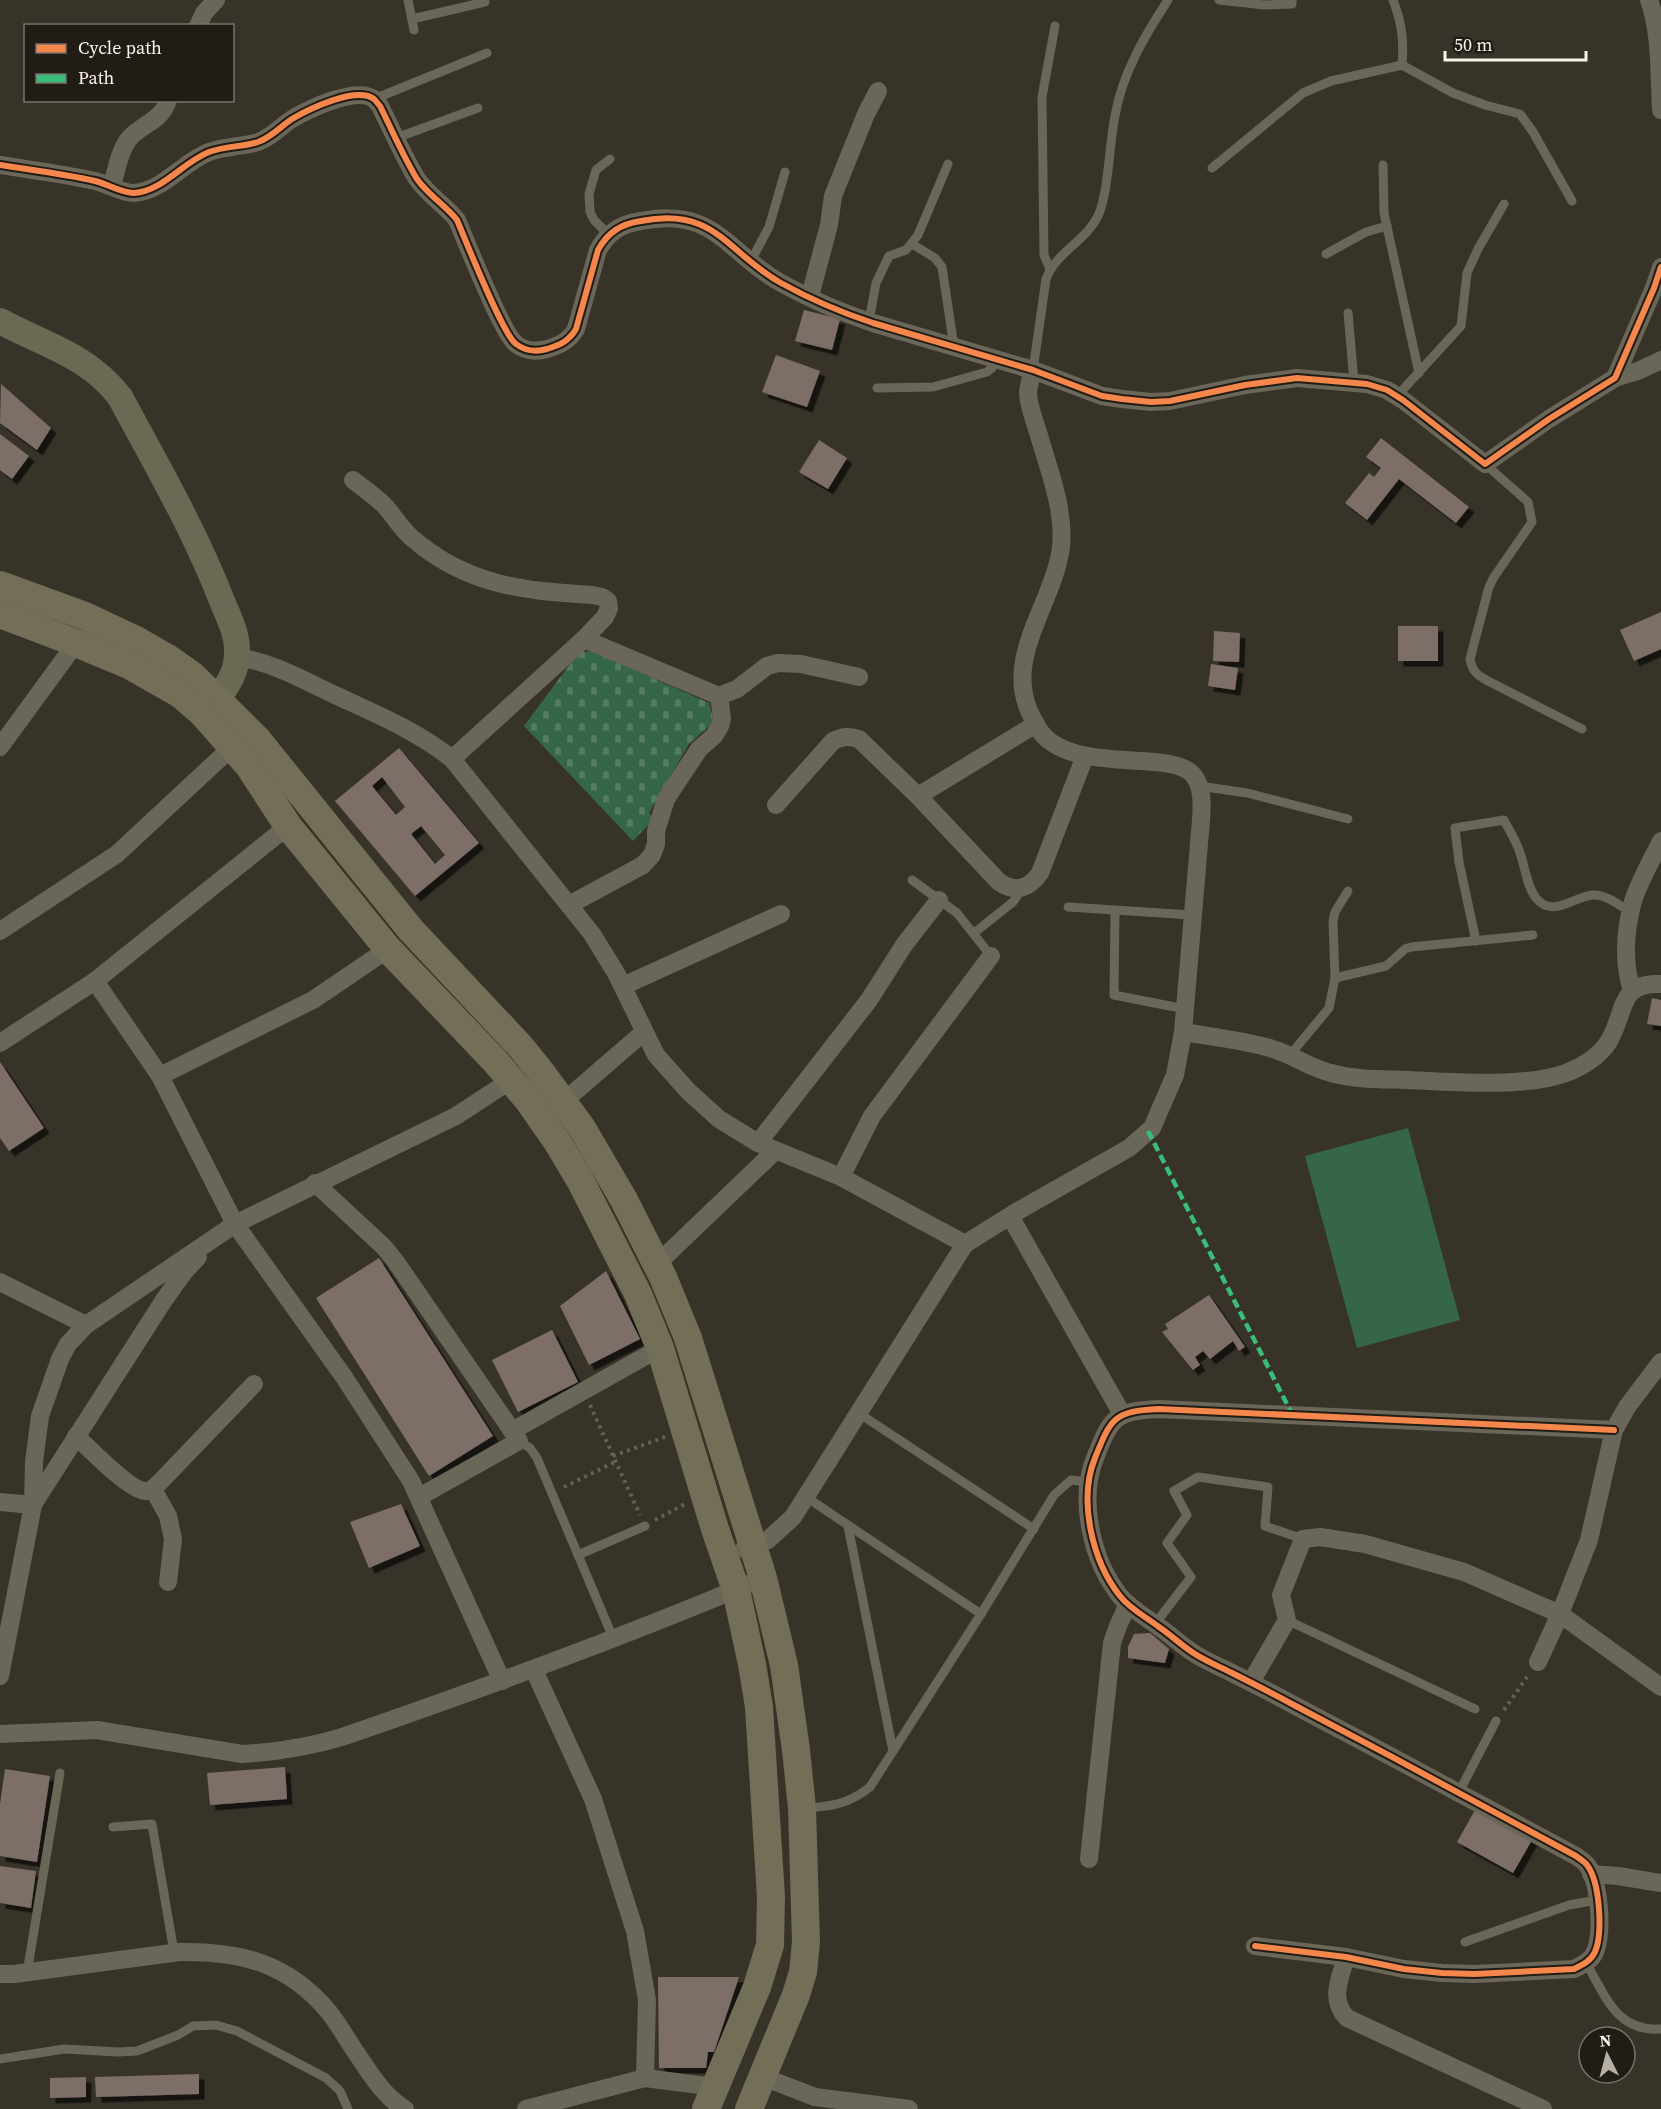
<svg xmlns="http://www.w3.org/2000/svg" width="1661" height="2109" viewBox="0 0 1661 2109" font-family="'Source Serif 4',serif">
	<defs>
		<pattern id="cemetery-stones" width="16" height="16" patternUnits="userSpaceOnUse" patternTransform="scale(1.5)"><rect width="16" height="16" fill="#356649"/><path d="M2 7V4a2 2 0 0 1 4 0v3zM10 15v-3a2 2 0 0 1 4 0v3z" fill="#537c63"/></pattern>
		<filter id="shadow"><feDropShadow dx="5.5" dy="5.5" stdDeviation="0" flood-color="#0009"/></filter>
	</defs>
	<rect width="100%" height="100%" fill="#383329"/>
	<!-- cemetery -->
	<path fill="url(#cemetery-stones)" d="M592 651 709 703 714 722 689 744 649 813 654 819 633 841 524 726 579 652Z"/>
	<!-- garden -->
	<path fill="#356649" d="M1408 1128 1460 1320 1357 1348 1305 1156Z"/>
	<!-- building -->
	<g fill="#7e6e68" fill-rule="evenodd" filter="url(#shadow)">
		<path d="M804 310 840 319 832 350 795 341Z"/>
		<path d="M776 355 820 371 807 407 762 392Z"/>
		<path d="M1 384 51 428 37 450 0 423Z"/>
		<path d="M0 434 29 456 12 479 0 470Z"/>
		<path d="M1381 438 1469 507 1456 523 1399 479 1367 520 1345 503 1369 473 1374 477 1381 468 1366 457Z"/>
		<path d="M819 440 847 458 828 489 799 472Z"/>
		<path d="M1661 612V649L1634 661 1620 630Z"/>
		<rect x="1398" y="626" width="40" height="35"/>
		<path d="M1214 631 1240 633 1239 662 1213 661Z"/>
		<path d="M1211 664 1238 668 1235 690 1208 686Z"/>
		<path d="M399 748 479 843 415 896 335 801ZM382 777 405 807 396 815 372 786ZM421 826 445 855 435 864 411 834Z"/>
		<path d="M1652 998 1661 1000V1026L1647 1024Z"/>
		<path d="M0 1062 44 1128 9 1151 0 1138Z"/>
		<path d="M379 1258 493 1436 429 1476 316 1298Z"/>
		<path d="M606 1271 640 1339 589 1365 560 1306Z"/>
		<path d="M1209 1295 1245 1347 1239 1351 1233 1341 1210 1359 1203 1351 1195 1357 1200 1365 1193 1370 1162 1332 1168 1329 1165 1324Z"/>
		<path d="M552 1330 578 1382 518 1412 492 1360Z"/>
		<path d="M401 1504 420 1546 369 1568 350 1522Z"/>
		<path d="M1150 1633 1169 1649 1165 1663 1128 1658V1647L1134 1634Z"/>
		<path d="M285 1767 287 1799 210 1805 207 1773Z"/>
		<path d="M5 1769 50 1776 37 1862 0 1856V1804Z"/>
		<path d="M1483 1796 1539 1828 1513 1873 1457 1842Z"/>
		<path d="M0 1866 36 1871 31 1908 0 1903Z"/>
		<path d="M658 1977H739L714 2052H708L706 2068H659Z"/>
		<path d="M199 2074V2094L96 2097 95 2077Z"/>
		<path d="M86 2077V2097L50 2098V2078Z"/>
	</g>
	<g fill="none" stroke-linecap="round" stroke-linejoin="round">
		<!-- path -->
		<g stroke="#636155" stroke-width="4" stroke-dasharray="3 4.5" stroke-linecap="butt">
			<path d="M590 1405 640 1515"/>
			<path d="M613 1456 665 1437"/>
			<path d="M564 1487 615 1462"/>
			<path d="M655 1520 685 1504"/>
			<path d="M1504 1710 1529 1674"/>
		</g>
		<!-- lane -->
		<g stroke="#6a6658" stroke-width="9">
			<path d="M408 0 414 30"/>
			<path d="M1219 0 1264 5 1292 4V0"/>
			<path d="M1393 0C1402 23 1404 41 1402 65"/>
			<path d="M412 19 485 2"/>
			<path d="M374 99 487 53"/>
			<path d="M396 138 478 108"/>
			<path d="M1383 165 1384 213 1419 373"/>
			<path d="M1212 168 1303 93 1331 81 1402 65 1453 93 1485 105 1520 114 1533 132 1572 201"/>
			<path d="M609 235 594 220 590 212 589 194 596 170 610 159"/>
			<path d="M912 244 935 258 942 267 954 347"/>
			<path d="M1326 254 1366 232 1387 226"/>
			<path d="M751 261 769 227 785 172"/>
			<path d="M1050 269 1044 255 1042 97 1055 26"/>
			<path d="M1348 313 1354 382"/>
			<path d="M869 321 876 283 889 256 906 250 918 235 948 164"/>
			<path d="M1033 370 1046 279C1056 252 1086 241 1098 216 1109 191 1109 144 1115 116 1122 74 1145 35 1168 0"/>
			<path d="M877 388 933 387 987 372 992 368 995 358"/>
			<path d="M1397 396 1461 326 1467 273 1478 249 1504 204"/>
			<path d="M1485 464 1528 502 1532 522 1494 577 1489 587 1470 659C1472 671 1477 675 1488 681L1582 729"/>
			<path d="M1199 786 1247 793 1348 819"/>
			<path d="M912 880 957 913 991 956"/>
			<path d="M1068 907 1192 915"/>
			<path d="M1115 910 1114 995 1185 1009"/>
			<path d="M974 933 1013 902 1017 896V889"/>
			<path d="M1476 941 1459 862 1455 828 1504 820C1509 830 1515 839 1519 850 1525 865 1526 885 1536 898 1553 919 1574 896 1593 895 1606 894 1620 906 1631 912"/>
			<path d="M1335 978 1386 966 1405 949 1411 947 1533 935"/>
			<path d="M1290 1055 1329 1008 1335 978 1333 921 1335 912 1348 891"/>
			<path d="M860 1414 1034 1529"/>
			<path d="M519 1441 530 1448 537 1458 614 1640"/>
			<path d="M806 1497 981 1614"/>
			<path d="M848 1526 893 1751"/>
			<path d="M578 1555 645 1526"/>
			<path d="M1287 1620 1475 1709"/>
			<path d="M1155 1624 1191 1577 1167 1543 1187 1515 1174 1491 1198 1477 1268 1487 1265 1526 1303 1539"/>
			<path d="M1459 1792 1496 1721"/>
			<path d="M804 1808C830 1807 849 1804 870 1787L981 1614 1054 1495 1071 1480 1088 1482"/>
			<path d="M113 1827 152 1824 174 1952"/>
			<path d="M1465 1942 1569 1905 1597 1900"/>
			<path d="M1586 1963C1606 1996 1616 2032 1661 2029"/>
			<path d="M27 1973 60 1773"/>
			<path d="M0 2059 64 2049 118 2052 137 2051 178 2035 193 2026 216 2025 237 2031 326 2078 340 2091 348 2109"/>
		</g>
		<!-- street -->
		<g stroke="#6a6658" stroke-width="18">
			<path d="M1649 0C1661 34 1659 74 1661 110"/>
			<path d="M198 26 204 13 216 0"/>
			<path d="M0 165C31 170 64 174 95 181 108 184 121 193 134 193 163 191 183 162 209 152 225 146 242 147 258 142 272 137 281 126 292 119 309 109 356 86 374 99 376 101 378 104 380 106 392 130 403 156 417 179 428 195 445 205 457 220 466 241 503 335 516 344 525 351 536 352 547 349 560 345 569 341 576 329L598 250C608 232 621 224 641 221 715 206 727 253 781 283 808 298 843 313 873 323L1033 370 1102 396 1122 399 1151 402 1170 401 1245 385 1297 378 1367 384 1387 390 1403 400 1485 464 1549 419 1615 378 1654 288 1661 267"/>
			<path d="M112 186C116 172 119 152 128 140 140 124 162 122 168 100"/>
			<path d="M810 296 829 225 833 196 866 114 878 91"/>
			<path d="M1615 378 1638 371 1661 360"/>
			<path d="M353 480C363 488 375 496 385 506 394 516 401 529 412 538 466 585 523 591 592 595L602 597 608 601 609 608 605 617 584 639 452 759"/>
			<path d="M584 639 719 696 737 689 767 666 778 663 801 664 859 677"/>
			<path d="M237 657C272 662 303 680 335 695 376 714 417 731 452 759L592 934 616 973 656 1055 688 1091 719 1119 758 1143 841 1177 965 1244"/>
			<path d="M0 747 76 643"/>
			<path d="M918 796 1036 724"/>
			<path d="M776 805 833 741C843 736 849 736 859 739L918 796 999 882C1015 893 1029 889 1040 873L1085 756"/>
			<path d="M569 905 643 865 652 855 656 844V831L666 799 699 749 714 736 720 726 722 718 719 696"/>
			<path d="M0 931 117 854 232 747"/>
			<path d="M95 981 160 1076 235 1224 344 1377 411 1481 502 1681"/>
			<path d="M623 986 781 914"/>
			<path d="M1632 990C1623 964 1625 932 1632 905 1637 885 1652 860 1661 841"/>
			<path d="M1183 1032C1213 1037 1244 1040 1273 1049 1293 1055 1310 1068 1331 1073 1355 1080 1383 1079 1408 1080 1452 1082 1525 1088 1566 1073 1582 1067 1600 1056 1609 1041 1626 1012 1618 982 1661 984"/>
			<path d="M0 1043 95 981 288 826"/>
			<path d="M160 1076 313 1000 388 949"/>
			<path d="M563 1102 644 1032"/>
			<path d="M758 1143 869 1000 904 945 939 900"/>
			<path d="M841 1177 872 1116 991 956"/>
			<path d="M315 1183 384 1247 396 1262 519 1441 419 1497"/>
			<path d="M1010 1216 1122 1414"/>
			<path d="M657 1264 775 1151"/>
			<path d="M0 1282 86 1325"/>
			<path d="M512 1431 660 1348"/>
			<path d="M76 1436C89 1448 131 1492 146 1491 152 1491 157 1485 161 1481L254 1384"/>
			<path d="M153 1489 168 1516 173 1539 168 1582"/>
			<path d="M0 1502 33 1505"/>
			<path d="M34 1503 164 1300 184 1272 198 1257"/>
			<path d="M744 1549 768 1540 793 1517 965 1244 1018 1211 1129 1148 1152 1128 1175 1075 1183 1032 1201 820C1202 806 1203 788 1194 776 1175 749 1081 774 1044 736 1039 731 1035 723 1032 717 1001 659 1054 604 1061 547 1065 509 1048 468 1038 432 1034 419 1028 405 1028 392 1029 384 1031 377 1033 370"/>
			<path d="M1538 1662 1560 1614 1589 1540 1614 1430 1627 1407 1661 1362"/>
			<path d="M534 1670 593 1799 635 1931 647 2000 645 2078"/>
			<path d="M0 1676 33 1505 34 1462 40 1416 60 1359 68 1344 86 1325 235 1224 456 1116 511 1080"/>
			<path d="M1251 1682 1287 1620 1281 1595 1303 1539 1320 1537 1365 1544 1464 1572 1560 1614 1661 1687"/>
			<path d="M0 1734 97 1730 242 1754C277 1752 309 1747 342 1737 484 1688 625 1637 763 1578"/>
			<path d="M1089 1859 1112 1643 1118 1626 1128 1604"/>
			<path d="M1591 1874 1618 1876 1661 1883"/>
			<path d="M1255 1946 1346 1957 1404 1969 1442 1973 1475 1974 1574 1969C1582 1965 1591 1961 1595 1952 1603 1933 1600 1882 1587 1865 1585 1862 1580 1859 1576 1856 1482 1805 1387 1754 1292 1704 1272 1693 1252 1683 1232 1673 1220 1667 1206 1661 1195 1654 1182 1646 1171 1635 1159 1627 1146 1617 1130 1609 1120 1596 1092 1561 1078 1500 1095 1458 1111 1418 1114 1411 1159 1409L1614 1430"/>
			<path d="M1346 1957C1340 1979 1329 1999 1347 2018L1543 2109"/>
			<path d="M0 1974H14L180 1952C240 1951 288 1963 328 2011 339 2024 347 2040 357 2054 370 2073 384 2097 405 2109"/>
			<path d="M763 2077 815 2097 909 2109"/>
			<path d="M526 2109 645 2078 715 2087"/>
		</g>
		<!-- secondary -->
		<path stroke="#6b6854" stroke-width="26" d="M0 321C44 345 88 355 120 397 156 464 195 531 222 601 229 618 238 635 237 653 237 672 228 684 218 699"/>
		<!-- primary -->
		<g stroke="#726e58" stroke-width="28">
			<path d="M0 585 85 616 136 640 169 659 192 675 257 739 411 930 520 1046 541 1072 582 1128 624 1200 663 1277 688 1338 763 1578 784 1665 796 1750 802 1808 806 1942 803 1972 796 1995 749 2109"/>
			<path d="M0 614 76 643 129 665 180 694 202 713 249 766 288 826 388 949 495 1061 528 1100 558 1143 580 1180 638 1294 660 1348 715 1529 736 1590 752 1664 759 1707 771 1897 770 1945 757 1987 706 2109"/>
		</g>
		<!-- quiet -->
		<path stroke="#3abd76" stroke-width="4.5" stroke-dasharray="9 4.5" stroke-linecap="butt" d="M1148 1131 1293 1416"/>
		<!-- cycleway casing -->
		<g stroke="#211c15" stroke-width="10">
			<g id="cycleway">
				<path d="M0 165C31 170 64 174 95 181 108 184 121 193 134 193 163 191 183 162 209 152 225 146 242 147 258 142 272 137 281 126 292 119 309 109 356 86 374 99 376 101 378 104 380 106 392 130 403 156 417 179 428 195 445 205 457 220 466 241 503 335 516 344 525 351 536 352 547 349 560 345 569 341 576 329L598 250C608 232 621 224 641 221 715 206 727 253 781 283 808 298 843 313 873 323L1033 370 1102 396 1122 399 1151 402 1170 401 1245 385 1297 378 1367 384 1387 390 1403 400 1485 464 1549 419 1615 378 1654 288 1661 267"/>
				<path d="M1255 1946 1346 1957 1404 1969 1442 1973 1475 1974 1574 1969C1582 1965 1591 1961 1595 1952 1603 1933 1600 1882 1587 1865 1585 1862 1580 1859 1576 1856 1482 1805 1387 1754 1292 1704 1272 1693 1252 1683 1232 1673 1220 1667 1206 1661 1195 1654 1182 1646 1171 1635 1159 1627 1146 1617 1130 1609 1120 1596 1092 1561 1078 1500 1095 1458 1111 1418 1114 1411 1159 1409L1614 1430"/>
			</g>
		</g>
		<!-- cycleway -->
		<use href="#cycleway" stroke="#f5874c" stroke-width="6"/>
	</g>
	<!-- legend -->
	<rect x="24" y="24" width="210" height="78" fill="#211c15" stroke="#787269" stroke-width="1.5"/>
	<rect x="36" y="44" width="30" height="9" fill="#f5874c" stroke="#787269" stroke-width="1.5"/>
	<text x="78" y="54" font-size="18" fill="#faf3e8">Cycle path</text>
	<rect x="36" y="74" width="30" height="9" fill="#3abd76" stroke="#787269" stroke-width="1.5"/>
	<text x="78" y="84" font-size="18" fill="#faf3e8">Path</text>
	<!-- north arrow -->
	<g transform="translate(1607 2055) rotate(354)"><circle r="28" fill="#211c15" stroke="#787269" stroke-width="1.5"/>
	<path d="M0-4.5L10 22L0 15L-10 22Z" fill="#b6b0a5"/>
	<text y="-9" font-size="16" font-weight="bold" text-anchor="middle" fill="#faf3e8">N</text>
	</g>
	<!-- scale -->
	<path d="M1445 51v9h141v-9" fill="none" stroke="#faf3e8" stroke-width="3"/>
	<text x="1454" y="51" font-size="18" fill="#faf3e8" stroke="#211c15" stroke-width="4.5" paint-order="stroke">50 m</text>
</svg>
